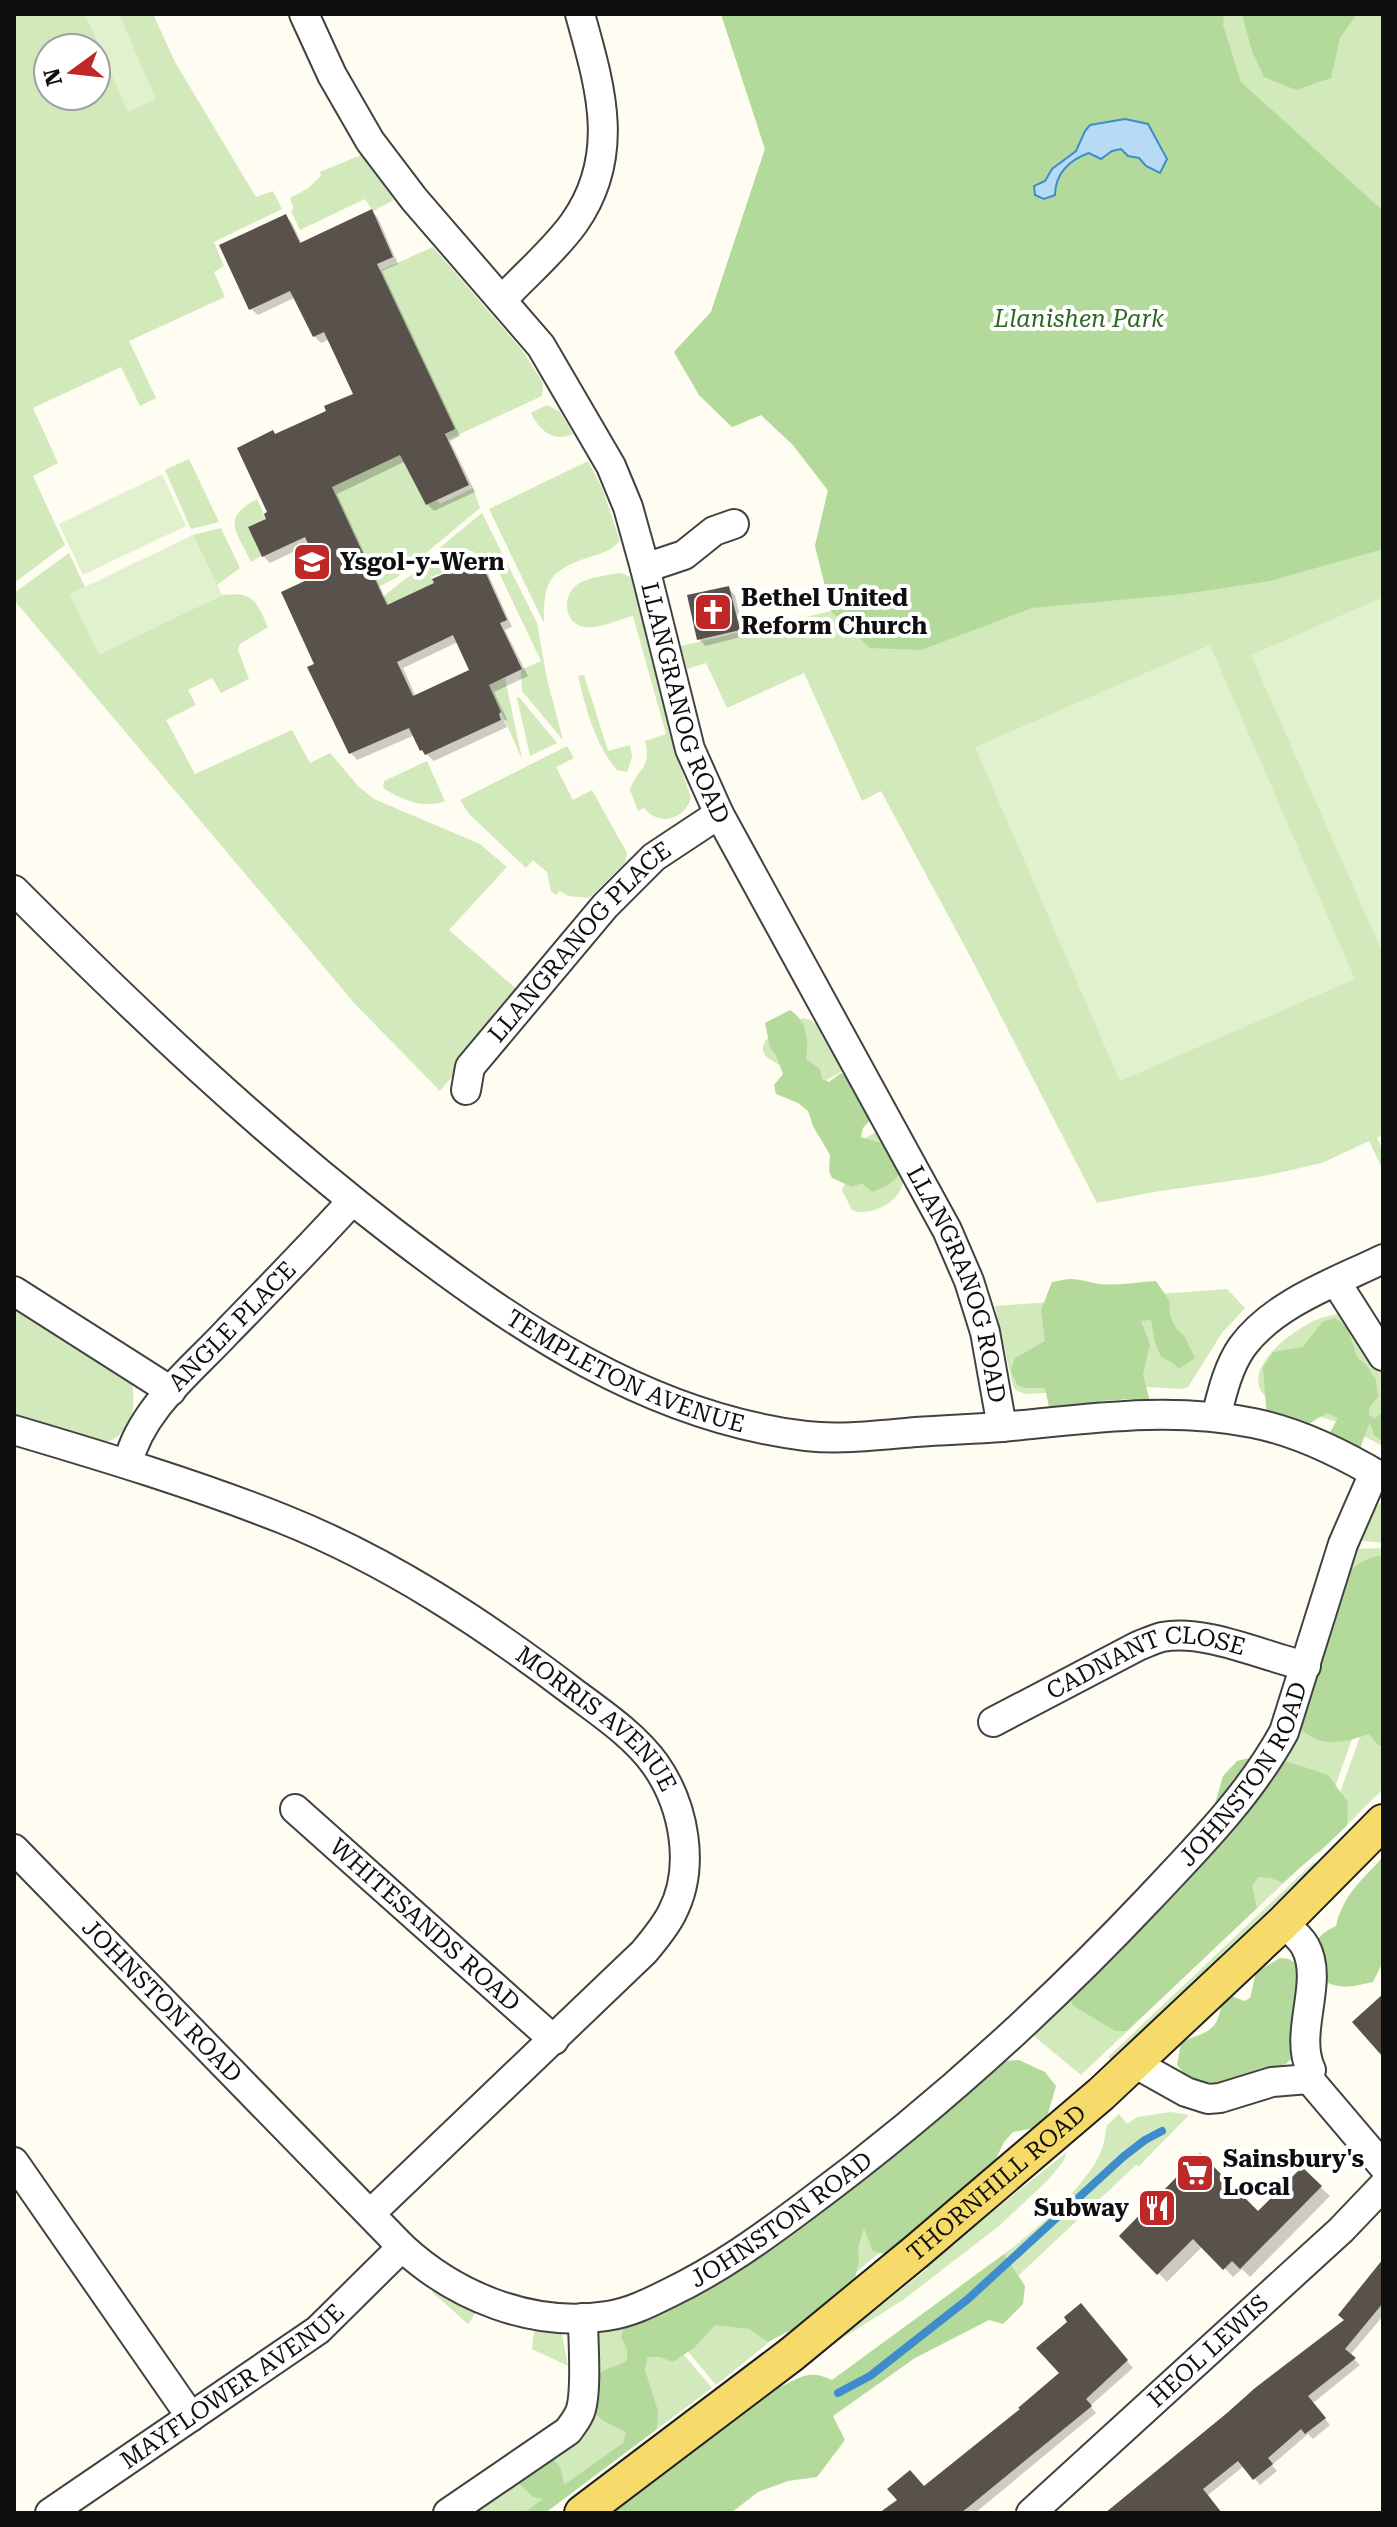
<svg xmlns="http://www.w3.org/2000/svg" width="1397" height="2527" viewBox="0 0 1397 2527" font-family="'Roboto Serif',serif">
	<rect width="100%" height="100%" fill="#fffdf2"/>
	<!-- green -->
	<g fill="#d1e9bb" fill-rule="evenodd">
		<path d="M14 14H153L175 62 256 197 273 191 282 209 214 242 224 266 214 272 225 297 129 341 156 398 140 406 121 367 33 408 58 463 33 476 65 545 14 583ZM48 48H96V96H48Z"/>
		<path d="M721 14H1383V1134L1377 1138 1383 1151V1170L1369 1141 1322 1163 1264 1176 1154 1192 1097 1203 970 956 881 791 862 801 804 673 727 708 706 663 687 669 681 646 831 611 815 546 828 491 793 445 761 415 732 427 699 395 674 352 711 312 765 149Z"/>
		<path d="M361 155 394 200 373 211 365 199 300 230 291 211 294 209 290 198 307 189 321 176 320 172Z"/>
		<path d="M433 247 522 350 543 383 542 396 447 440 446 435 454 429 361 279Z"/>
		<path d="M547 405 560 412 573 434C553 443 539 430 531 413Z"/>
		<path d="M400 455 426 505 437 500 440 504 473 488 480 508 396 578 378 587 332 487Z"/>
		<path d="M189 459 219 522 191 529 165 470Z"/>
		<path d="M588 461 603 490 620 541C612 549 604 553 593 556 551 569 543 579 544 623L489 509Z"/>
		<path d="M257 499 266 519 248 527 261 556 251 562C237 532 220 518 257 499Z"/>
		<path d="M482 513 537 623 547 679 563 740 522 691 521 670 541 661 489 552 476 558 473 551 437 550Z"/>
		<path d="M221 528 240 568 217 585 193 535Z"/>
		<path d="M69 553 85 587 70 594 99 654 222 595C254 591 256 601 268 627L240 644 238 650 249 679 221 693 212 678 188 690 196 705 166 720 195 774 292 730 310 763 330 753 358 786 374 799 480 844 507 867 449 930 522 994 440 1091 355 1004 14 600V593Z"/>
		<path d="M458 561 461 566 431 577 434 583 374 611C379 599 384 596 394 588 417 569 429 564 458 561Z"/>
		<path d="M620 573 631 577 673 745 691 798C684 820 659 827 644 808L638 811 630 790C637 768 652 769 645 741L666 734 633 616C619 619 600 629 585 627 564 625 561 595 578 584 589 577 608 575 620 573Z"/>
		<path d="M584 675 608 751 630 745 632 757 627 772 617 770C595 744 586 709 578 676Z"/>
		<path d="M505 678 506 683 522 759 489 685Z"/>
		<path d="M519 697 557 743 530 756 517 698Z"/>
		<path d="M567 746 574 758 556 767 573 800 592 790 627 853 625 863 589 898 568 896 560 891 556 895 551 891 547 872 533 860 526 868 469 814 460 800Z"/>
		<path d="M427 761 445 801C425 810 400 799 383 788L384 781Z"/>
		<path d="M803 1018 811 1020 817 1026 842 1071 801 1095C796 1086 790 1076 783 1068 779 1063 773 1062 768 1058 748 1040 792 1023 803 1018Z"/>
		<path d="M876 1132 903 1180C903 1201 870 1218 852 1210L842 1190 848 1176 835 1155Z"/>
		<path d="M1227 1289 1245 1308 1222 1333 1188 1387 1181 1389 1147 1387 1025 1394 1017 1391 1013 1386 995 1306Z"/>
		<path d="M14 1300 131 1380C138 1405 131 1441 99 1443 86 1444 30 1425 14 1420Z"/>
		<path d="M1340 1313 1383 1372V1446L1334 1421 1271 1401C1231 1374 1295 1327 1321 1318 1327 1316 1334 1315 1340 1313Z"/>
		<path d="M1383 1501V1543L1355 1540 1371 1512Z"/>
		<path d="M1383 1548V1653L1309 1859 1081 2075 1030 2033 1258 1791 1352 1549Z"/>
		<path d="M1383 1673V1789L1318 1854Z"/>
		<path d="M1314 1862 1317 1864 1111 2061 1108 2057Z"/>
		<path d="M1171 2112 1189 2115 1139 2166 1136 2165 1018 2276 1004 2254C1034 2232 1089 2184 1102 2149 1105 2142 1105 2132 1107 2125L1119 2114 1127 2124 1137 2117Z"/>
		<path d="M1067 2152 1063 2162 1048 2180 999 2226 903 2300 830 2346 927 2269 926 2265Z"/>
		<path d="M840 2192 882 2251 716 2385 654 2311Z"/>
		<path d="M436 2286 479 2308 468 2324 432 2292Z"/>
		<path d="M649 2314 712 2388 545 2513H463L577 2436 596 2336 607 2326Z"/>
		<path d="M535 2323 561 2330 568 2366 532 2349Z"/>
	</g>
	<!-- forest -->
	<g fill="#b4da9b">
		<path d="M721 14H1224L1223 25 1241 82 1383 211V549L1270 581 1184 594 1032 608 921 650 870 648 832 612 815 546 828 490 793 445 761 415 732 427 699 395 674 352 711 312 765 149Z"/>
		<path d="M1245 14H1357L1340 38 1331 78 1296 90 1264 77 1252 51 1243 18Z"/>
		<path d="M790 1010C807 1021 809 1040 806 1059L820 1069 822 1079 829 1082 841 1073 858 1082 874 1116 863 1128 861 1137 891 1146C906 1174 900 1181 872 1192L862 1183 852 1187 832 1178 829 1171 830 1155 813 1126 808 1111 798 1103 776 1094 774 1085 783 1074 776 1055 770 1048 765 1023Z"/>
		<path d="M1068 1279C1079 1279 1085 1281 1094 1283 1114 1287 1136 1282 1156 1281L1169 1300 1170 1316 1176 1328 1185 1337 1195 1358 1179 1369 1173 1363 1161 1357 1155 1342 1151 1320 1141 1321 1150 1344 1143 1374 1150 1402 1140 1406 1131 1399 1101 1401 1084 1412 1057 1413 1049 1407 1045 1388H1026L1017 1385 1011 1370 1015 1358 1045 1341 1041 1310 1052 1282Z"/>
		<path d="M1335 1318 1347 1327 1357 1357 1367 1366 1376 1380 1378 1397 1369 1408V1415L1375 1419 1383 1410V1442L1374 1435 1370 1422 1359 1451 1329 1434 1338 1418 1327 1413 1305 1426 1267 1419 1263 1368 1273 1352 1303 1347 1322 1322Z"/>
		<path d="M1383 1555V1747L1377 1744 1369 1734C1338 1745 1315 1749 1293 1720L1336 1582C1350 1570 1364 1557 1383 1555Z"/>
		<path d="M1258 1756 1292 1763 1328 1775 1348 1802 1347 1825C1327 1846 1304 1863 1283 1883L1271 1878 1258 1877 1252 1886 1257 1908 1127 2031H1115L1072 2005 1069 1988 1161 1879 1179 1892 1213 1849 1212 1814 1223 1776 1237 1761Z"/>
		<path d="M1383 1857V1962L1373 1982C1351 1987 1342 1990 1321 1980 1317 1953 1306 1939 1336 1926 1342 1896 1363 1879 1383 1857Z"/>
		<path d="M1280 1958 1289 1959 1295 1963 1298 1979 1296 2054 1286 2064 1229 2082 1202 2083 1188 2078 1177 2065 1181 2043C1193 2035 1212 2035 1218 2018 1223 2005 1218 2008 1229 1995L1244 2001 1250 1998 1256 1972Z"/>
		<path d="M1019 2060 1045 2072 1056 2086 1047 2117 1034 2128 1013 2132 1004 2142 994 2163 895 2257 873 2251 864 2228 858 2248 859 2260 854 2284 803 2324 768 2342 749 2329 715 2325 695 2347 673 2362 660 2357H647L645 2370 658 2411 657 2429 545 2513H524L543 2499 533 2497 517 2482 546 2454C562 2465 561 2468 564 2485L623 2443 626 2432C618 2428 605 2423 599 2417 583 2401 585 2382 605 2370 613 2366 620 2366 627 2360V2350L621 2337 624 2327 633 2317 691 2272 993 2062Z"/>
		<path d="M1004 2254 1025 2286 1023 2304 1003 2324 989 2320 915 2358 833 2416 845 2440 817 2477 788 2481 758 2492 731 2513H613L780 2387C801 2377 809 2369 832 2380Z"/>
	</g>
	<!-- pitch -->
	<g fill="#e2f1cd">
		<path d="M85 14H119L156 99 128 112Z"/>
		<path d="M162 474 186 526 83 575 59 524Z"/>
		<path d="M193 535 222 595 99 655 70 594Z"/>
		<path d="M1383 597V954L1251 655Z"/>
		<path d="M1210 645 1355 979 1120 1081 975 747Z"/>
	</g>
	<!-- water -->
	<path fill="#b7dbf5" stroke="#3f8ccc" stroke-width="2" d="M1125 119 1148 124 1167 159 1160 173 1146 166 1139 158 1128 156 1121 149 1112 151 1101 159 1089 153C1069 160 1055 174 1055 195L1044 199 1035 195 1034 186 1045 181 1052 169 1076 151 1085 131 1090 125Z"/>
	<!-- shadow -->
	<g fill="#0003" fill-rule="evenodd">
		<path d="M372 211 378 218 398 264 382 271 460 436 450 441 475 492 434 511 427 504 406 461 337 494 389 606 478 561 485 567 512 627 505 630 528 676 494 692 507 719 504 721 507 727 434 761 422 750 415 735 357 760 351 753 317 665 325 574 310 544 270 563 263 556 270 513 276 436 328 412 355 395 330 339 321 343 314 336 296 297 258 315 251 309 285 216 292 223 302 244ZM458 642 471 670 416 697 403 668Z"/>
		<path d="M729 589 735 595 745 636 705 646 699 639Z"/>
		<path d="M1302 2170 1330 2196 1250 2277 1242 2269 1233 2277 1203 2246 1167 2282 1122 2236 1258 2214Z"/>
		<path d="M1383 2263V2316L1350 2355 1360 2365 1313 2403 1330 2425 1313 2439 1308 2434 1272 2465 1277 2471 1260 2485 1244 2466 1208 2495 1221 2513H1109L1346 2321Z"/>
		<path d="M1086 2312 1133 2368 1090 2406 1096 2413 975 2513H891L1022 2410 1062 2373Z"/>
	</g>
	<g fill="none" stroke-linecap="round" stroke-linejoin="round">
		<!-- stream -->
		<path stroke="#3f8ccc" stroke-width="8" d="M838 2393 870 2376 968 2299 1123 2157 1145 2140 1162 2131"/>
	</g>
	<!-- building -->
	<g fill="#58514c" fill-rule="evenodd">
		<path d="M372 209 393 257 377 264 455 429 445 434 469 485 426 505 400 455 332 487 387 605 434 583 432 579 479 558 507 620 500 623 522 669 489 685 501 712 499 714 501 720 425 755 422 750 420 751 409 728 349 754 307 667 314 664 281 592 322 573 305 537 262 557 248 527 266 519 264 514 267 512 237 448 273 430 275 434 326 411 324 406 353 394 324 332 313 337 290 291 249 310 219 245 286 214 300 243ZM453 635 469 670 413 696 397 662Z"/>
		<path d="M729 586 740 630 697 640 687 595Z"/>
		<path d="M1383 1994V2057L1352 2022Z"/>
		<path d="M1200 2153 1258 2211 1302 2167 1322 2186 1240 2269 1232 2261 1223 2270 1193 2239 1157 2275 1119 2236Z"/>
		<path d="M1383 2259V2303L1345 2349 1356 2358 1308 2396 1326 2418 1305 2434 1301 2429 1268 2458 1273 2464 1253 2480 1238 2461 1203 2489 1222 2513H1105L1227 2413 1255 2388 1344 2320 1338 2315Z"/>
		<path d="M1081 2303 1128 2360 1086 2399 1092 2406 961 2513H879L897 2500 887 2489 910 2470 924 2486 1020 2409 1018 2408 1059 2373 1036 2348 1067 2322 1064 2317Z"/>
	</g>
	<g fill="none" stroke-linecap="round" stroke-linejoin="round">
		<!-- minor casing -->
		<g stroke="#424242" stroke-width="32">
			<g id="minor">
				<path id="s1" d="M304 14 332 75 370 141 414 199 541 346 611 466 628 507 645 568 690 749 719 814 947 1230 969 1281 985 1332 1002 1427"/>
				<path d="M502 300C526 274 554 251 574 223 622 155 600 86 580 14"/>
				<path d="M645 568 684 555 714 531 734 524"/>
				<path id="s2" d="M14 890C135 1011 259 1129 394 1233 517 1327 648 1417 806 1436 842 1440 880 1435 916 1432 945 1430 973 1429 1002 1427 1086 1419 1169 1406 1253 1423 1299 1432 1343 1454 1383 1478"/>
				<path id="s3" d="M466 1090 470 1067 605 906 654 857 719 814"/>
				<path d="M1336 1282 1383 1356"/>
				<path d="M14 1291 171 1391"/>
				<path d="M1216 1417C1222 1393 1228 1367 1242 1347 1274 1303 1336 1282 1383 1259"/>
				<path id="s4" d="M14 1430C105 1457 195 1484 283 1519 388 1561 484 1624 573 1692 601 1713 634 1735 655 1764 684 1805 696 1867 672 1913 665 1927 654 1940 644 1952L371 2213"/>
				<path id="s5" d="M128 1463C141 1409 192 1370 228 1331 270 1288 312 1245 352 1201"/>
				<path id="s6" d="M993 1722 1138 1646C1146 1643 1154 1639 1162 1637 1206 1629 1262 1656 1306 1666"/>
				<path id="s7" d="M295 1809 554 2040"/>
				<path id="s8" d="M14 1849 402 2247C456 2297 533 2328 607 2316 629 2313 649 2303 669 2293 719 2269 762 2238 806 2205 929 2114 1042 2012 1148 1900 1197 1848 1249 1796 1284 1732L1343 1544 1374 1473"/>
				<path d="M1283 1923C1291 1930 1300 1937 1305 1946 1325 1982 1293 2032 1311 2070L1309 2079 1383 2166"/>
				<path d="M1136 2064 1186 2092 1208 2099 1220 2098 1272 2082 1309 2079"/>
				<path d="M14 2162 191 2417"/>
				<path id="s9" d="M50 2513 318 2330 402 2247"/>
				<path d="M448 2513 568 2431C573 2424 579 2417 581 2409 587 2388 583 2341 583 2318"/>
				<path id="s10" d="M1031 2513 1341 2230 1383 2186"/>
			</g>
		</g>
		<!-- major casing -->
		<g stroke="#202020" stroke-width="38">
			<g id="major">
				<path id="s11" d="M582 2513 792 2354 917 2251 1101 2094 1283 1923 1383 1822"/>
			</g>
		</g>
		<!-- minor -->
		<use href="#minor" stroke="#fff" stroke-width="28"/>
		<!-- major -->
		<use href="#major" stroke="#f6db6a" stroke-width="34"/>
	</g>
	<!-- icons -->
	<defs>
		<g id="school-square" transform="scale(2)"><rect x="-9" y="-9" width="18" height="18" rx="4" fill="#be2928" stroke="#fff"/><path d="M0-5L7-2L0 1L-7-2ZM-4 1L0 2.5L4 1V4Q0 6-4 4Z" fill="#fff"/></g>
		<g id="church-square" transform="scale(2)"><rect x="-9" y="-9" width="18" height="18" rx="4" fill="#be2928" stroke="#fff"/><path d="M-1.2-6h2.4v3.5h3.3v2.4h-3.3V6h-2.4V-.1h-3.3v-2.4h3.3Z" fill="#fff"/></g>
		<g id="supermarket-square" transform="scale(2)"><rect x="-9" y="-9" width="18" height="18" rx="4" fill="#be2928" stroke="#fff"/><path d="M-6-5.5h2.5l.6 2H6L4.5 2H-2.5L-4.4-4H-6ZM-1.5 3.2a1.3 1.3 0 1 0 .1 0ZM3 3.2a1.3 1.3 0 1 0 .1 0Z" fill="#fff"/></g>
		<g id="restaurant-square" transform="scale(2)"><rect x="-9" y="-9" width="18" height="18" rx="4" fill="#be2928" stroke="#fff"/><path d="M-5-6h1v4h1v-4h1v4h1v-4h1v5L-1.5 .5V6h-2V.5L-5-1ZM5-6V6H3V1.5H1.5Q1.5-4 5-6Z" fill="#fff"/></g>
	</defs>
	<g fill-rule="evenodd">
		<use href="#school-square" x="312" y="562"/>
		<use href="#church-square" x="713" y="612"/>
		<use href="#supermarket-square" x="1195" y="2173"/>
		<use href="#restaurant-square" x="1157" y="2208"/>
	</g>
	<g text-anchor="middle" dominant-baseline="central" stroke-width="8" stroke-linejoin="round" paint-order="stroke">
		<!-- park labels -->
		<g font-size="24" font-style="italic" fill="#2b6720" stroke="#fff">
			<text x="1079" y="319">Llanishen Park</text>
		</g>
		<!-- poi labels -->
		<g font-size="24" font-weight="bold" fill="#0f0f0f" stroke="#fff" text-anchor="start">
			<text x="340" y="562">Ysgol-y-Wern</text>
			<text x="741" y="598">Bethel United<tspan x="741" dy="28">Reform Church</tspan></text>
			<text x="1223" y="2159">Sainsbury's<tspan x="1223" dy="28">Local</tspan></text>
			<text x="1129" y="2208" text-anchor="end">Subway</text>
		</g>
		<!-- street labels -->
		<g font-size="24" fill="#0f0f0f" stroke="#fff">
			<text stroke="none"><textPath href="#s1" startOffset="798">LLANGRANOG ROAD</textPath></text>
			<text stroke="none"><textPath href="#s3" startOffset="190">LLANGRANOG PLACE</textPath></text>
			<text stroke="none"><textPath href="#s1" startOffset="1444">LLANGRANOG ROAD</textPath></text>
			<text stroke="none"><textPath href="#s5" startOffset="174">ANGLE PLACE</textPath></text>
			<text stroke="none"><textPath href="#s2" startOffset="784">TEMPLETON AVENUE</textPath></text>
			<text stroke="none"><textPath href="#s6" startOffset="168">CADNANT CLOSE</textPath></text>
			<text stroke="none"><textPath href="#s4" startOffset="658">MORRIS AVENUE</textPath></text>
			<text stroke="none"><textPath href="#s8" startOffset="1628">JOHNSTON ROAD</textPath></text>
			<text stroke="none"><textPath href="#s7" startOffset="174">WHITESANDS ROAD</textPath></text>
			<text stroke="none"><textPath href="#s8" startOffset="212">JOHNSTON ROAD</textPath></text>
			<text stroke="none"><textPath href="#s11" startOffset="530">THORNHILL ROAD</textPath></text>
			<text stroke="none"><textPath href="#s8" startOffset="980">JOHNSTON ROAD</textPath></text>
			<text stroke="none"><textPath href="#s10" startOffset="240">HEOL LEWIS</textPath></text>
			<text stroke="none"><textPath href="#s9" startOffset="222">MAYFLOWER AVENUE</textPath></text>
		</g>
	</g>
	<!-- border -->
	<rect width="1397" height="2527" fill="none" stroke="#0f0f0f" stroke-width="32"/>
	<!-- north arrow -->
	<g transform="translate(72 72) rotate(255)"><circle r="38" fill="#ffffff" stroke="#9f9f9f" stroke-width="2"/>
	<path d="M0-6L14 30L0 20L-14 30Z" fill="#be2928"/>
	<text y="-12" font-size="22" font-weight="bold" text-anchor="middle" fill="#0f0f0f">N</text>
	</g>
</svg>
